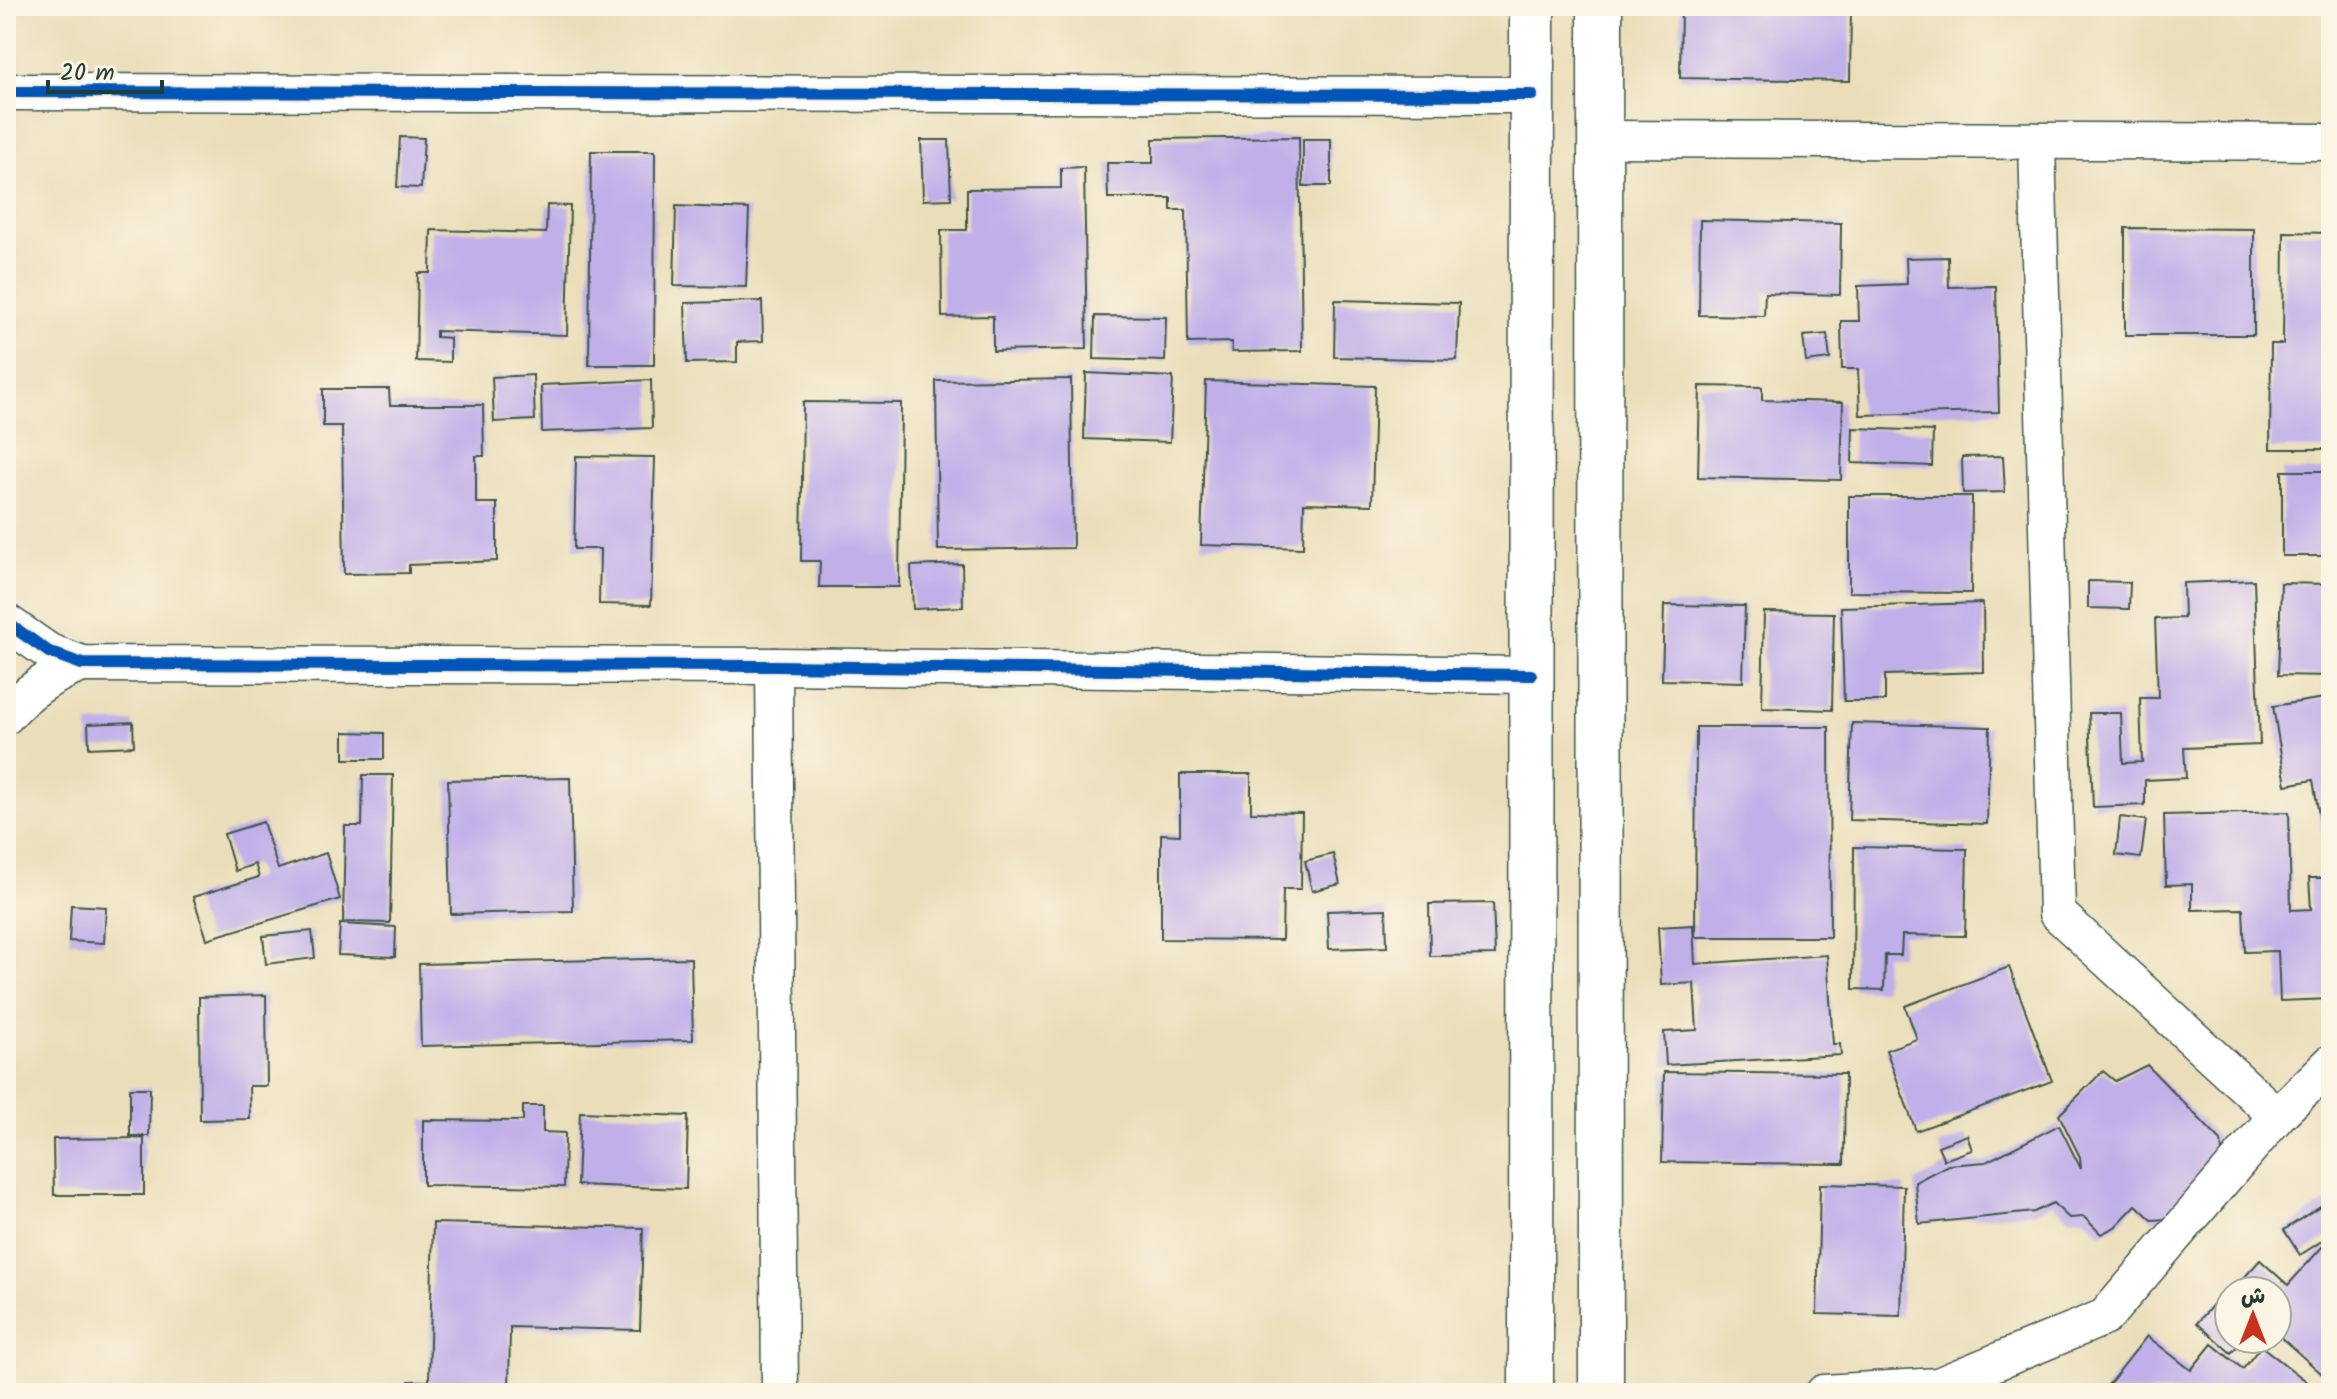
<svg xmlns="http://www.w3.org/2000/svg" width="2337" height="1399" viewBox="0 0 2337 1399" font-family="Kalam,'Playpen Sans Arabic',sans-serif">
	<rect width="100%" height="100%" fill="#fcf5e5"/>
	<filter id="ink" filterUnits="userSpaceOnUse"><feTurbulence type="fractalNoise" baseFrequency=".0125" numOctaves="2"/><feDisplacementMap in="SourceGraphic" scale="16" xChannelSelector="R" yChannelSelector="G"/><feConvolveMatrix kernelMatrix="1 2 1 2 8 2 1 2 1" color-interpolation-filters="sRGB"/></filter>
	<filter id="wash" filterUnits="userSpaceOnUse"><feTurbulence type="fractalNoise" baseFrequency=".006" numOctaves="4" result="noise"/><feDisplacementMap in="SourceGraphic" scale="32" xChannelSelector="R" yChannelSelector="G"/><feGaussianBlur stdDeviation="1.8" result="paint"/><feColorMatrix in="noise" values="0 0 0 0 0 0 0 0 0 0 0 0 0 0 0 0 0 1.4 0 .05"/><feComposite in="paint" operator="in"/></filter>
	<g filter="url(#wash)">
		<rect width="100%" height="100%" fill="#eadeba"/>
		<g id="blocks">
			<!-- building -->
			<g fill="#c0afe9">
				<path d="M1681 6H1851L1850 81 1680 78Z"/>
				<path d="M400 137 424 138 421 188 397 187Z"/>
				<path d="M1299 137 1302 351 1232 352V342L1188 343 1186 210H1171V198H1108L1107 163H1153V139Z"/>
				<rect x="1303" y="139" width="28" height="47"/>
				<path d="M921 140H949L951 199 923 200Z"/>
				<path d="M591 151H655L654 365H589Z"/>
				<path d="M1084 167 1087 349 993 351V316L942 317 941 230H967V189L1061 188V168Z"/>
				<path d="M547 205 570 206 567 335 436 331V337L450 338V362L416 361 418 273H430L431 230 546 233Z"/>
				<path d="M676 206 749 209 746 287 674 286Z"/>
				<path d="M1700 220 1841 223 1840 295 1765 293 1764 316 1699 315Z"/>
				<path d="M2125 228 2254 229V335H2125Z"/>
				<path d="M2284 232 2331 233V449H2270L2271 344H2283Z"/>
				<path d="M1948 257 1949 287 1996 286 1999 412 1860 415 1858 369H1842L1841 321H1859L1858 286 1907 284 1906 258Z"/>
				<path d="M1335 300 1459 303 1457 360 1334 357Z"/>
				<path d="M762 301 763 341 737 342V362L687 363 685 303Z"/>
				<path d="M1095 316 1166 317 1165 361 1094 359Z"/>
				<path d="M1827 334 1830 359 1806 362 1803 336Z"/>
				<path d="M1086 373 1173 377 1170 442 1084 439Z"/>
				<path d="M533 375 535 420 494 422 492 377Z"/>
				<path d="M1071 379 1073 548 938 550 936 381Z"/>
				<path d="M651 380 652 428 542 432 541 385Z"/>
				<path d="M1206 381 1375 386 1372 505 1304 503 1303 548 1201 545Z"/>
				<path d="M1700 386 1762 387V400L1843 402 1841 480 1698 477Z"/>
				<path d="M323 389H389L390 405H483L484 456H476V503H497V561L409 565V573L344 574 342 426H323Z"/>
				<path d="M803 402 901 403 899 587H819L820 561H801Z"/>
				<path d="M1853 428 1933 431 1932 466 1852 463Z"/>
				<path d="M576 456 655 457 651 605 599 604 600 549H574Z"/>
				<path d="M2003 456 2005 492 1963 493 1962 457Z"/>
				<rect x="2282" y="471" width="49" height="85"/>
				<path d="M1849 496H1972L1971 593 1849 592Z"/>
				<path d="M962 564 963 607 913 609 911 566Z"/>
				<path d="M2254 580 2260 745 2184 748 2186 778 2145 780V805L2093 807 2089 713H2121L2123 763 2142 762 2140 698H2158L2155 619 2184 618 2183 583Z"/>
				<path d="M2088 581 2130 582 2129 609 2088 608Z"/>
				<path d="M2281 583 2331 584V676L2278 675Z"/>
				<path d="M1983 603 1984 672 1885 675V701H1844L1841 607Z"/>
				<path d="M1664 605 1745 606 1743 682 1662 680Z"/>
				<path d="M1764 612 1834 613 1832 710 1762 708Z"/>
				<path d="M2331 697V849L2325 850 2313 780 2286 785 2273 706Z"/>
				<path d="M133 722 134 746 89 748 88 724Z"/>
				<path d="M1852 723 1990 727 1987 824 1849 820Z"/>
				<path d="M1696 727H1829L1830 937H1695Z"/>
				<path d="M344 732 384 733V759H344Z"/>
				<path d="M1180 774H1251V812L1302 813 1301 889H1283L1282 940 1161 939V834L1180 835Z"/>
				<path d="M363 775H393L390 923 343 922 345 826H362Z"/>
				<path d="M570 778 573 911 451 914 448 780Z"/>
				<path d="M2289 812 2291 910 2311 909 2309 878H2331V999L2280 1001 2278 951 2245 952 2243 909 2192 910V884L2166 885 2164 815Z"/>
				<path d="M2120 817 2146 820 2141 858 2116 855Z"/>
				<path d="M263 822 278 869 326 853 340 899 207 939 193 897 259 877 255 864 235 871 224 834Z"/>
				<path d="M1854 847 1967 849 1965 936 1902 935 1901 955H1885L1884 990 1853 989Z"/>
				<path d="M1333 854 1340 884 1312 891 1305 861Z"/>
				<path d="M1493 903 1495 955 1430 956 1429 904Z"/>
				<path d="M71 905 106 907 104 943 69 941Z"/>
				<path d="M1386 909 1387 947 1329 949 1327 911Z"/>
				<path d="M340 924 396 927 395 957 338 955Z"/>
				<path d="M1693 925 1695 964 1827 955 1833 1044H1840L1841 1055 1666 1065 1664 1032 1697 1030 1694 983 1661 985 1658 927Z"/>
				<path d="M312 931 315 958 266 964 263 936Z"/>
				<path d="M691 958 693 1040 421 1046 419 964Z"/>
				<path d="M2009 967 2052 1081 1916 1131 1886 1050 1917 1039 1905 1006Z"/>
				<path d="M266 995 267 1086H249L250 1119 200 1120 199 997Z"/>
				<path d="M2147 1065 2221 1141 2223 1162 2167 1219 2152 1220 2136 1205 2115 1227 2101 1234 2084 1217 2069 1218 2053 1203 2034 1212 1919 1224 1915 1182 1948 1165 1986 1162 2059 1125 2081 1169 2080 1157 2059 1115 2103 1071 2115 1081Z"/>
				<path d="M1664 1072 1845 1074 1844 1164 1662 1162Z"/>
				<path d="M130 1088H150L149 1136H130Z"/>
				<path d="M523 1106H543V1132L565 1133 564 1187 423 1185V1120L523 1121Z"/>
				<path d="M580 1112 688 1116 686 1189 577 1185Z"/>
				<path d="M1967 1135 1972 1150 1944 1160 1938 1146Z"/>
				<path d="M144 1138V1195H54L53 1139Z"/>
				<path d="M1820 1184 1904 1186 1901 1316 1817 1314Z"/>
				<path d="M2326 1202 2331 1209V1235L2300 1255 2284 1230Z"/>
				<path d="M433 1223 643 1228 640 1330 510 1327 509 1393H409V1381H429Z"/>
				<path d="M2323 1246 2331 1253V1382L2277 1334V1291H2232L2260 1260 2288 1285Z"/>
				<path d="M2218 1299 2229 1309V1339H2244L2231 1353 2197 1323Z"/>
				<path d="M2147 1336 2191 1370 2212 1344 2243 1369 2261 1346 2310 1384 2303 1393H2102Z"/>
			</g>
		</g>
	</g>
	<g filter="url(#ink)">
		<use href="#blocks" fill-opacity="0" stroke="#3d5548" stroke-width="2"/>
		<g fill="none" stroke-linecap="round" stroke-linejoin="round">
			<!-- street casing -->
			<g stroke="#3d5548" stroke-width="39">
				<g id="street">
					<path d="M6 92 1532 95"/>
					<path d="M1601 139 2331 142"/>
					<path d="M2037 141 2057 913 2277 1116"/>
					<path d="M6 622 49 652 82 664 774 666 1531 675"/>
					<path d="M774 666 780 1393"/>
					<path d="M6 716C27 691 51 675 82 664"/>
					<path d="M1824 1393 1938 1386 2105 1317 2277 1116 2331 1063"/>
				</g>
			</g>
			<!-- secondary casing -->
			<g stroke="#3d5548" stroke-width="47">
				<g id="secondary">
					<path d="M1600 6 1601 1393"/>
					<path d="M1531 1393 1532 6"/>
				</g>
			</g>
			<!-- street -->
			<use href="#street" stroke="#fff" stroke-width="36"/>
			<!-- secondary -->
			<use href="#secondary" stroke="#fff" stroke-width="44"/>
			<!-- cycleway casing -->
			<g stroke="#fcf5e5" stroke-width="17">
				<g id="cycleway">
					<path d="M6 92 1532 95"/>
					<path d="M6 622 49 652 82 664 774 666 1531 675"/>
				</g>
			</g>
			<!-- cycleway -->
			<use href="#cycleway" stroke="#0057b8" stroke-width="12"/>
		</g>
	</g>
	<!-- margin -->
	<rect width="2337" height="1399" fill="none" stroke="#fcf5e5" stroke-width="32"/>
	<!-- north arrow -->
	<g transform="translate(2253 1315)"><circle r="38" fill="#fcf5e5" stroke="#a4ab9e" stroke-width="2"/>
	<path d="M0-6L14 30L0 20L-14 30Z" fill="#c8321e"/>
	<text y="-12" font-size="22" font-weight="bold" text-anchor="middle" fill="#1f3d34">ش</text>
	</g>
	<!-- scale -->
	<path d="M48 80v12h114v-12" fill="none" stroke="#1f3d34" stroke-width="4"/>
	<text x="60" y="80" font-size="24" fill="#1f3d34" stroke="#fcf5e5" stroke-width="6" paint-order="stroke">20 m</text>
</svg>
